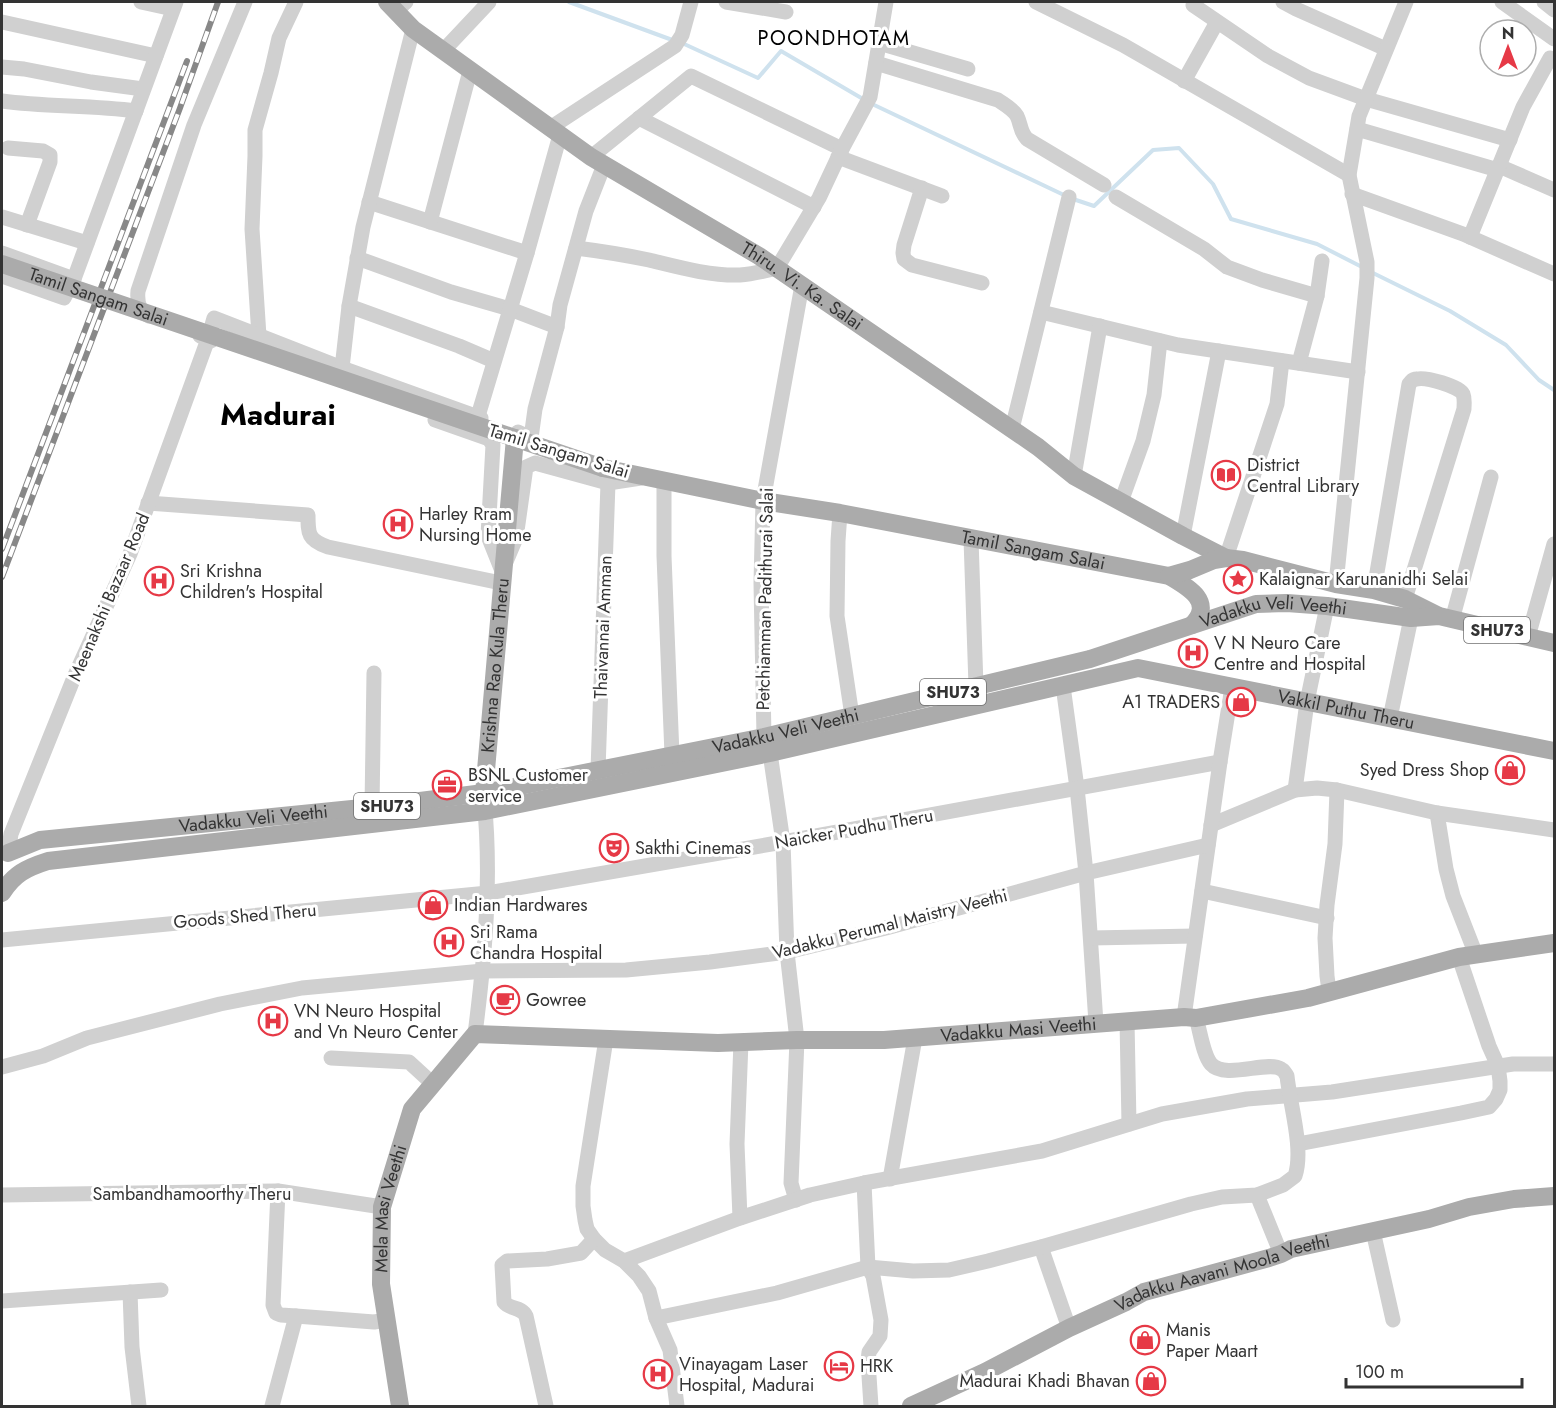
<svg xmlns="http://www.w3.org/2000/svg" width="1556" height="1408" viewBox="0 0 1556 1408" font-family="Jost,sans-serif">
	<rect width="100%" height="100%" fill="#fff"/>
	<g fill="none" stroke-linecap="round" stroke-linejoin="round">
		<!-- stream -->
		<g stroke="#cfe2ee" stroke-width="4">
			<path d="M569 2 675 41"/>
			<path d="M682 43 758 78 781 51 863 99"/>
			<path d="M870 103 1066 196"/>
			<path d="M1073 199 1094 206 1153 150 1179 148 1213 184 1231 219 1317 244 1362 267"/>
			<path d="M1371 272 1450 311 1506 345 1539 380 1554 390"/>
		</g>
		<!-- minor -->
		<g stroke="#d0d0d0" stroke-width="15">
			<path d="M141 2 173 9"/>
			<path d="M726 2 786 12"/>
			<path d="M1036 2 1123 45 1349 175"/>
			<path d="M1283 2 1296 9 1386 49"/>
			<path d="M1502 2 1554 39"/>
			<path d="M1544 2 1554 10"/>
			<path d="M1193 5 1268 56 1309 78 1366 99 1510 140"/>
			<path d="M396 11 406 2"/>
			<path d="M2 22 156 56"/>
			<path d="M879 43 968 69"/>
			<path d="M443 51 489 2"/>
			<path d="M876 63 998 100C1005 105 1013 109 1017 116 1021 124 1020 132 1027 139L1104 185"/>
			<path d="M2 67 24 69 91 82 143 89"/>
			<path d="M1184 81 1217 22"/>
			<path d="M2 101C46 107 91 105 136 111"/>
			<path d="M639 118 814 207"/>
			<path d="M550 128 675 46 682 35 691 2"/>
			<path d="M1357 129 1498 170"/>
			<path d="M8 148 43 151 50 155V162L27 225"/>
			<path d="M591 157 691 76 842 149"/>
			<path d="M838 157 942 196"/>
			<path d="M1499 166 1554 190"/>
			<path d="M922 188 904 245 903 253 904 259 912 265 982 283"/>
			<path d="M1352 194 1463 234 1554 274"/>
			<path d="M1116 197 1204 249 1227 267 1262 280 1317 296"/>
			<path d="M369 202 527 253"/>
			<path d="M2 217 87 243"/>
			<path d="M430 222 470 71"/>
			<path d="M1470 237 1523 107 1550 58"/>
			<path d="M576 248C600 251 625 255 649 260 678 267 710 276 740 275 753 274 765 271 777 268L819 198 842 149 870 97 886 2"/>
			<path d="M2 253 74 279"/>
			<path d="M357 258 451 292 510 309 557 327"/>
			<path d="M2 276 64 298 74 279 176 2"/>
			<path d="M349 306 459 346 494 361"/>
			<path d="M1041 312 1178 345 1358 372"/>
			<path d="M149 316C139 312 137 301 138 291L194 125 245 2"/>
			<path d="M259 336 252 229 255 156V130L271 73 279 38 296 2"/>
			<path d="M211 341 208 339 214 318 342 368 481 418"/>
			<path d="M1299 363 1317 296 1322 261"/>
			<path d="M342 368 349 306 363 227 413 29"/>
			<path d="M478 416 527 253 560 135"/>
			<path d="M435 420 489 439 493 445 488 536 502 571 516 538 526 467 535 463 608 483 641 478"/>
			<path d="M1012 429 1069 197"/>
			<path d="M518 432 531 438 535 409 557 327 560 305 586 211 604 165"/>
			<path d="M1074 476 1100 326"/>
			<path d="M664 480V556L672 755"/>
			<path d="M1121 502 1143 441 1154 395 1160 341"/>
			<path d="M148 503 308 515C308 534 308 540 328 547L501 583"/>
			<path d="M840 513 838 541 837 616 852 716"/>
			<path d="M1183 536 1219 351"/>
			<path d="M971 539 976 686"/>
			<path d="M1226 558 1277 404 1282 361"/>
			<path d="M1336 584 1367 278V262L1349 175 1359 116 1406 2"/>
			<path d="M1374 590 1409 384C1413 380 1412 379 1417 379 1426 377 1459 386 1463 394 1465 399 1464 404 1464 409L1405 599"/>
			<path d="M1452 620 1491 477"/>
			<path d="M1528 637 1554 544"/>
			<path d="M1063 686 1077 788 1086 873 1096 1023"/>
			<path d="M1390 718 1411 618"/>
			<path d="M764 737 761 583 763 501 802 285"/>
			<path d="M770 753 783 842 787 952 797 1040 791 1183 796 1200"/>
			<path d="M598 770 608 483"/>
			<path d="M1295 790 1307 702 1327 606"/>
			<path d="M372 807 374 673"/>
			<path d="M1437 813 1446 869 1453 896 1476 955"/>
			<path d="M1211 825 1295 790 1317 788 1337 790 1437 813 1554 830"/>
			<path d="M8 853 11 834 75 675 130 554 208 339 200 336"/>
			<path d="M1202 891 1327 918"/>
			<path d="M1091 938 1195 936"/>
			<path d="M2 940 488 893 783 842 1220 762"/>
			<path d="M1329 991 1327 976 1325 938 1327 905 1335 844 1337 790"/>
			<path d="M1184 1017 1220 762 1232 687"/>
			<path d="M1127 1021 1129 1124"/>
			<path d="M475 1034C485 956 492 878 484 799"/>
			<path d="M606 1039 583 1186V1206L585 1220 587 1229 594 1239 605 1250 624 1261 639 1276 649 1291 656 1318 670 1350 677 1406"/>
			<path d="M331 1058 409 1062 433 1084"/>
			<path d="M2 1067 43 1056 87 1038 220 1004 302 988 483 971 626 970 710 962 787 952 886 928 1086 873 1208 845"/>
			<path d="M1298 1144 1461 1113 1489 1107 1496 1099 1500 1090V1081L1498 1066 1489 1046 1459 957"/>
			<path d="M890 1179 915 1038"/>
			<path d="M864 1183 868 1267 873 1276 881 1320 880 1336 869 1352 868 1361 871 1406"/>
			<path d="M278 1191 273 1305 276 1313 281 1315 296 1316"/>
			<path d="M2 1195 278 1191 382 1207"/>
			<path d="M1257 1195 1281 1254"/>
			<path d="M740 1218 737 1144 741 1042"/>
			<path d="M1373 1231 1393 1320"/>
			<path d="M1041 1247 1069 1328"/>
			<path d="M624 1261 740 1218 810 1195 864 1183 1042 1151 1162 1114 1247 1099 1332 1092 1513 1064H1554"/>
			<path d="M130 1292 132 1347 139 1406"/>
			<path d="M2 1301 161 1290"/>
			<path d="M656 1318 777 1293 868 1267 913 1271 949 1270 988 1261 1041 1247 1191 1204 1222 1197 1257 1195 1283 1185 1295 1176C1304 1149 1290 1105 1287 1076 1285 1073 1284 1070 1281 1069 1268 1060 1225 1080 1211 1064 1203 1055 1200 1030 1196 1018"/>
			<path d="M272 1406 296 1316 374 1322 387 1320"/>
			<path d="M546 1406 526 1316C521 1306 510 1310 504 1302L502 1265 507 1261 547 1259 581 1253 594 1239"/>
		</g>
		<!-- major -->
		<g stroke="#ababab" stroke-width="18">
			<path id="s1" d="M387 2 413 29 591 157 759 256 1038 447 1074 476 1183 536 1226 558"/>
			<path id="s2" d="M603 468 763 501 840 513 1169 576C1188 587 1215 602 1192 625"/>
			<path d="M1169 576 1190 570 1214 560 1226 558 1243 560 1336 584 1374 590 1405 599 1437 615"/>
			<path id="s3" d="M484 793 515 438"/>
			<path id="s4" d="M8 853 40 840 372 807 484 793 764 737 1090 659 1256 604 1287 603 1327 606 1411 618 1439 616 1554 643"/>
			<path id="s5" d="M2 893C14 874 26 868 48 861L485 811 770 753 1138 668 1554 751"/>
			<path id="s6" d="M400 1406 381 1284 382 1207 412 1109 475 1034 718 1043 797 1040H884L1184 1017 1196 1018 1308 998 1459 957 1554 943"/>
			<path id="s7" d="M911 1406 985 1372 1069 1328 1126 1302 1144 1292 1269 1258 1281 1254 1291 1249 1429 1219 1469 1207 1514 1199 1554 1196"/>
		</g>
		<!-- rail casing -->
		<g stroke="#888" stroke-width="6">
			<g id="rail">
				<path d="M2 549 187 61"/>
				<path d="M2 577 180 108 218 2"/>
			</g>
		</g>
		<!-- rail -->
		<use href="#rail" stroke="#fff" stroke-width="4" stroke-dasharray="11" stroke-linecap="butt"/>
		<!-- major-bridge -->
		<path stroke="#ababab" stroke-width="18" id="s8" d="M2 264 603 468"/>
	</g>
	<!-- icons -->
	<defs>
		<g id="library-ring" transform="scale(1.5)"><circle r="9.5" fill="#fff" stroke="#e63946" stroke-width="1.5"/><path d="M-6-4Q-3-5.5-.7-3.5V5Q-3 3-6 4ZM6-4Q3-5.5 .7-3.5V5Q3 3 6 4Z" fill="#e63946"/></g>
		<g id="hospital-ring" transform="scale(1.5)"><circle r="9.5" fill="#fff" stroke="#e63946" stroke-width="1.5"/><path d="M-5-5h3v3.5h4V-5h3V5h-3V1.5h-4V5h-3Z" fill="#e63946"/></g>
		<g id="sight-ring" transform="scale(1.5)"><circle r="9.5" fill="#fff" stroke="#e63946" stroke-width="1.5"/><path d="M0-6L1.8-2.2L6-1.7L2.9 1.2L3.7 5.4L0 3.3L-3.7 5.4L-2.9 1.2L-6-1.7L-1.8-2.2Z" fill="#e63946"/></g>
		<g id="shop-ring" transform="scale(1.5)"><circle r="9.5" fill="#fff" stroke="#e63946" stroke-width="1.5"/><path d="M-5-2.5h2.3a2.7 3.5 0 0 1 5.4 0H5L5.5 6h-11ZM-1.5-2.5h3a1.5 2.3 0 0 0-3 0Z" fill="#e63946"/></g>
		<g id="office-ring" transform="scale(1.5)"><circle r="9.5" fill="#fff" stroke="#e63946" stroke-width="1.5"/><path d="M-6-3h4V-5.5h4V-3h4V5H-6ZM-1-4.5V-3h2v-1.5ZM-6 0V1H6V0Z" fill="#e63946"/></g>
		<g id="theatre-ring" transform="scale(1.5)"><circle r="9.5" fill="#fff" stroke="#e63946" stroke-width="1.5"/><path d="M-5-5.5Q0-4 5-5.5V0Q5 5 0 6Q-5 5-5 0ZM-3.3-2.5H-1v1.5H-3.3ZM1-2.5H3.3v1.5H1ZM-2.8 1Q0 5.5 2.8 1Z" fill="#e63946"/></g>
		<g id="cafe-ring" transform="scale(1.5)"><circle r="9.5" fill="#fff" stroke="#e63946" stroke-width="1.5"/><path d="M-5.5-4.5H6V0H3Q3 3.5 0 3.5H-2.5Q-5.5 3.5-5.5 0ZM3-3.2v2h1.7v-2ZM-6 4.5H4V6H-6Z" fill="#e63946"/></g>
		<g id="hotel-ring" transform="scale(1.5)"><circle r="9.5" fill="#fff" stroke="#e63946" stroke-width="1.5"/><path d="M-6-4.5h1.5V1H6V5H4.5V3h-9V5H-6ZM-4 0a1.8 1.8 0 1 1 3.6 0ZM.5 0V-2.5h3Q6-2.5 6 0Z" fill="#e63946"/></g>
	</defs>
	<g fill-rule="evenodd">
		<use href="#library-ring" x="1226" y="475"/>
		<use href="#hospital-ring" x="398" y="524"/>
		<use href="#sight-ring" x="1238" y="579"/>
		<use href="#hospital-ring" x="159" y="581"/>
		<use href="#hospital-ring" x="1193" y="653"/>
		<use href="#shop-ring" x="1241" y="702"/>
		<use href="#shop-ring" x="1510" y="770"/>
		<use href="#office-ring" x="447" y="785"/>
		<use href="#theatre-ring" x="614" y="848"/>
		<use href="#shop-ring" x="433" y="905"/>
		<use href="#hospital-ring" x="449" y="942"/>
		<use href="#cafe-ring" x="505" y="1000"/>
		<use href="#hospital-ring" x="273" y="1021"/>
		<use href="#shop-ring" x="1145" y="1340"/>
		<use href="#hotel-ring" x="839" y="1366"/>
		<use href="#hospital-ring" x="658" y="1374"/>
		<use href="#shop-ring" x="1151" y="1381"/>
	</g>
	<g text-anchor="middle" dominant-baseline="central" stroke-width="6" stroke-linejoin="round" paint-order="stroke">
		<!-- shield labels -->
		<g fill="#fff" stroke="#707070" stroke-width="1.5">
			<rect x="1464" y="617" width="66" height="26" rx="4.5"/>
			<rect x="920" y="679" width="66" height="26" rx="4.5"/>
			<rect x="354" y="793" width="66" height="26" rx="4.5"/>
		</g>
		<g font-size="16" font-weight="bold" fill="#333">
			<text x="1497" y="630">SHU73</text>
			<text x="953" y="692">SHU73</text>
			<text x="387" y="806">SHU73</text>
		</g>
		<!-- street labels -->
		<g font-size="18" fill="#333" stroke="#fff">
			<text stroke="none"><textPath href="#s1" startOffset="504">Thiru. Vi. Ka. Salai</textPath></text>
			<text stroke="none"><textPath href="#s8" startOffset="102">Tamil Sangam Salai</textPath></text>
			<text transform="translate(559 451) rotate(17)">Tamil Sangam Salai</text>
			<text stroke="none"><textPath href="#s2" startOffset="438">Tamil Sangam Salai</textPath></text>
			<text transform="translate(109 597) rotate(-67)">Meenakshi Bazaar Road</text>
			<text transform="translate(765 599) rotate(-89)">Petchiamman Padithurai Salai</text>
			<text stroke="none"><textPath href="#s4" startOffset="1293">Vadakku Veli Veethi</textPath></text>
			<text transform="translate(603 627) rotate(-88)">Thaivannai Amman</text>
			<text stroke="none"><textPath href="#s3" startOffset="128">Krishna Rao Kula Theru</textPath></text>
			<text stroke="none"><textPath href="#s5" startOffset="1378">Vakkil Puthu Theru</textPath></text>
			<text stroke="none"><textPath href="#s4" startOffset="789">Vadakku Veli Veethi</textPath></text>
			<text stroke="none"><textPath href="#s4" startOffset="249">Vadakku Veli Veethi</textPath></text>
			<text transform="translate(854 829) rotate(-10)">Naicker Pudhu Theru</text>
			<text transform="translate(245 916) rotate(-5)">Goods Shed Theru</text>
			<text transform="translate(890 924) rotate(-14)">Vadakku Perumal Maistry Veethi</text>
			<text stroke="none"><textPath href="#s6" startOffset="945">Vadakku Masi Veethi</textPath></text>
			<text x="192" y="1194">Sambandhamoorthy Theru</text>
			<text stroke="none"><textPath href="#s6" startOffset="200">Mela Masi Veethi</textPath></text>
			<text stroke="none"><textPath href="#s7" startOffset="340">Vadakku Aavani Moola Veethi</textPath></text>
		</g>
		<!-- poi labels -->
		<g font-size="18" fill="#333" stroke="#fff" text-anchor="start">
			<text x="1247" y="465">District<tspan x="1247" dy="21">Central Library</tspan></text>
			<text x="419" y="514">Harley Rram<tspan x="419" dy="21">Nursing Home</tspan></text>
			<text x="180" y="571">Sri Krishna<tspan x="180" dy="21">Children's Hospital</tspan></text>
			<text x="1259" y="579">Kalaignar Karunanidhi Selai</text>
			<text x="1214" y="643">V N Neuro Care<tspan x="1214" dy="21">Centre and Hospital</tspan></text>
			<text x="1220" y="702" text-anchor="end">A1 TRADERS</text>
			<text x="1489" y="770" text-anchor="end">Syed Dress Shop</text>
			<text x="468" y="775">BSNL Customer<tspan x="468" dy="21">service</tspan></text>
			<text x="635" y="848">Sakthi Cinemas</text>
			<text x="454" y="905">Indian Hardwares</text>
			<text x="470" y="932">Sri Rama<tspan x="470" dy="21">Chandra Hospital</tspan></text>
			<text x="526" y="1000">Gowree</text>
			<text x="294" y="1011">VN Neuro Hospital<tspan x="294" dy="21">and Vn Neuro Center</tspan></text>
			<text x="1166" y="1330">Manis<tspan x="1166" dy="21">Paper Maart</tspan></text>
			<text x="679" y="1364">Vinayagam Laser<tspan x="679" dy="21">Hospital, Madurai</tspan></text>
			<text x="860" y="1366">HRK</text>
			<text x="1130" y="1381" text-anchor="end">Madurai Khadi Bhavan</text>
		</g>
		<!-- neighbourhood labels -->
		<g font-size="20" letter-spacing="1.5" fill="#000" stroke="#fff">
			<text x="834" y="38">POONDHOTAM</text>
		</g>
		<!-- town labels -->
		<g font-size="30" font-weight="bold" fill="#000" stroke="#fff">
			<text x="278" y="414">Madurai</text>
		</g>
	</g>
	<!-- border -->
	<rect width="1556" height="1408" fill="none" stroke="#333333" stroke-width="6"/>
	<!-- north arrow -->
	<g transform="translate(1508 48)"><circle r="28" fill="#ffffff" stroke="#adadad" stroke-width="1.5"/>
	<path d="M0-4.5L10 22L0 15L-10 22Z" fill="#e63946"/>
	<text y="-9" font-size="16" font-weight="bold" text-anchor="middle" fill="#333333">N</text>
	</g>
	<!-- scale -->
	<path d="M1346 1378v9h176v-9" fill="none" stroke="#333333" stroke-width="3"/>
	<text x="1355" y="1378" font-size="18" fill="#333333" stroke="#ffffff" stroke-width="4.5" paint-order="stroke">100 m</text>
</svg>
